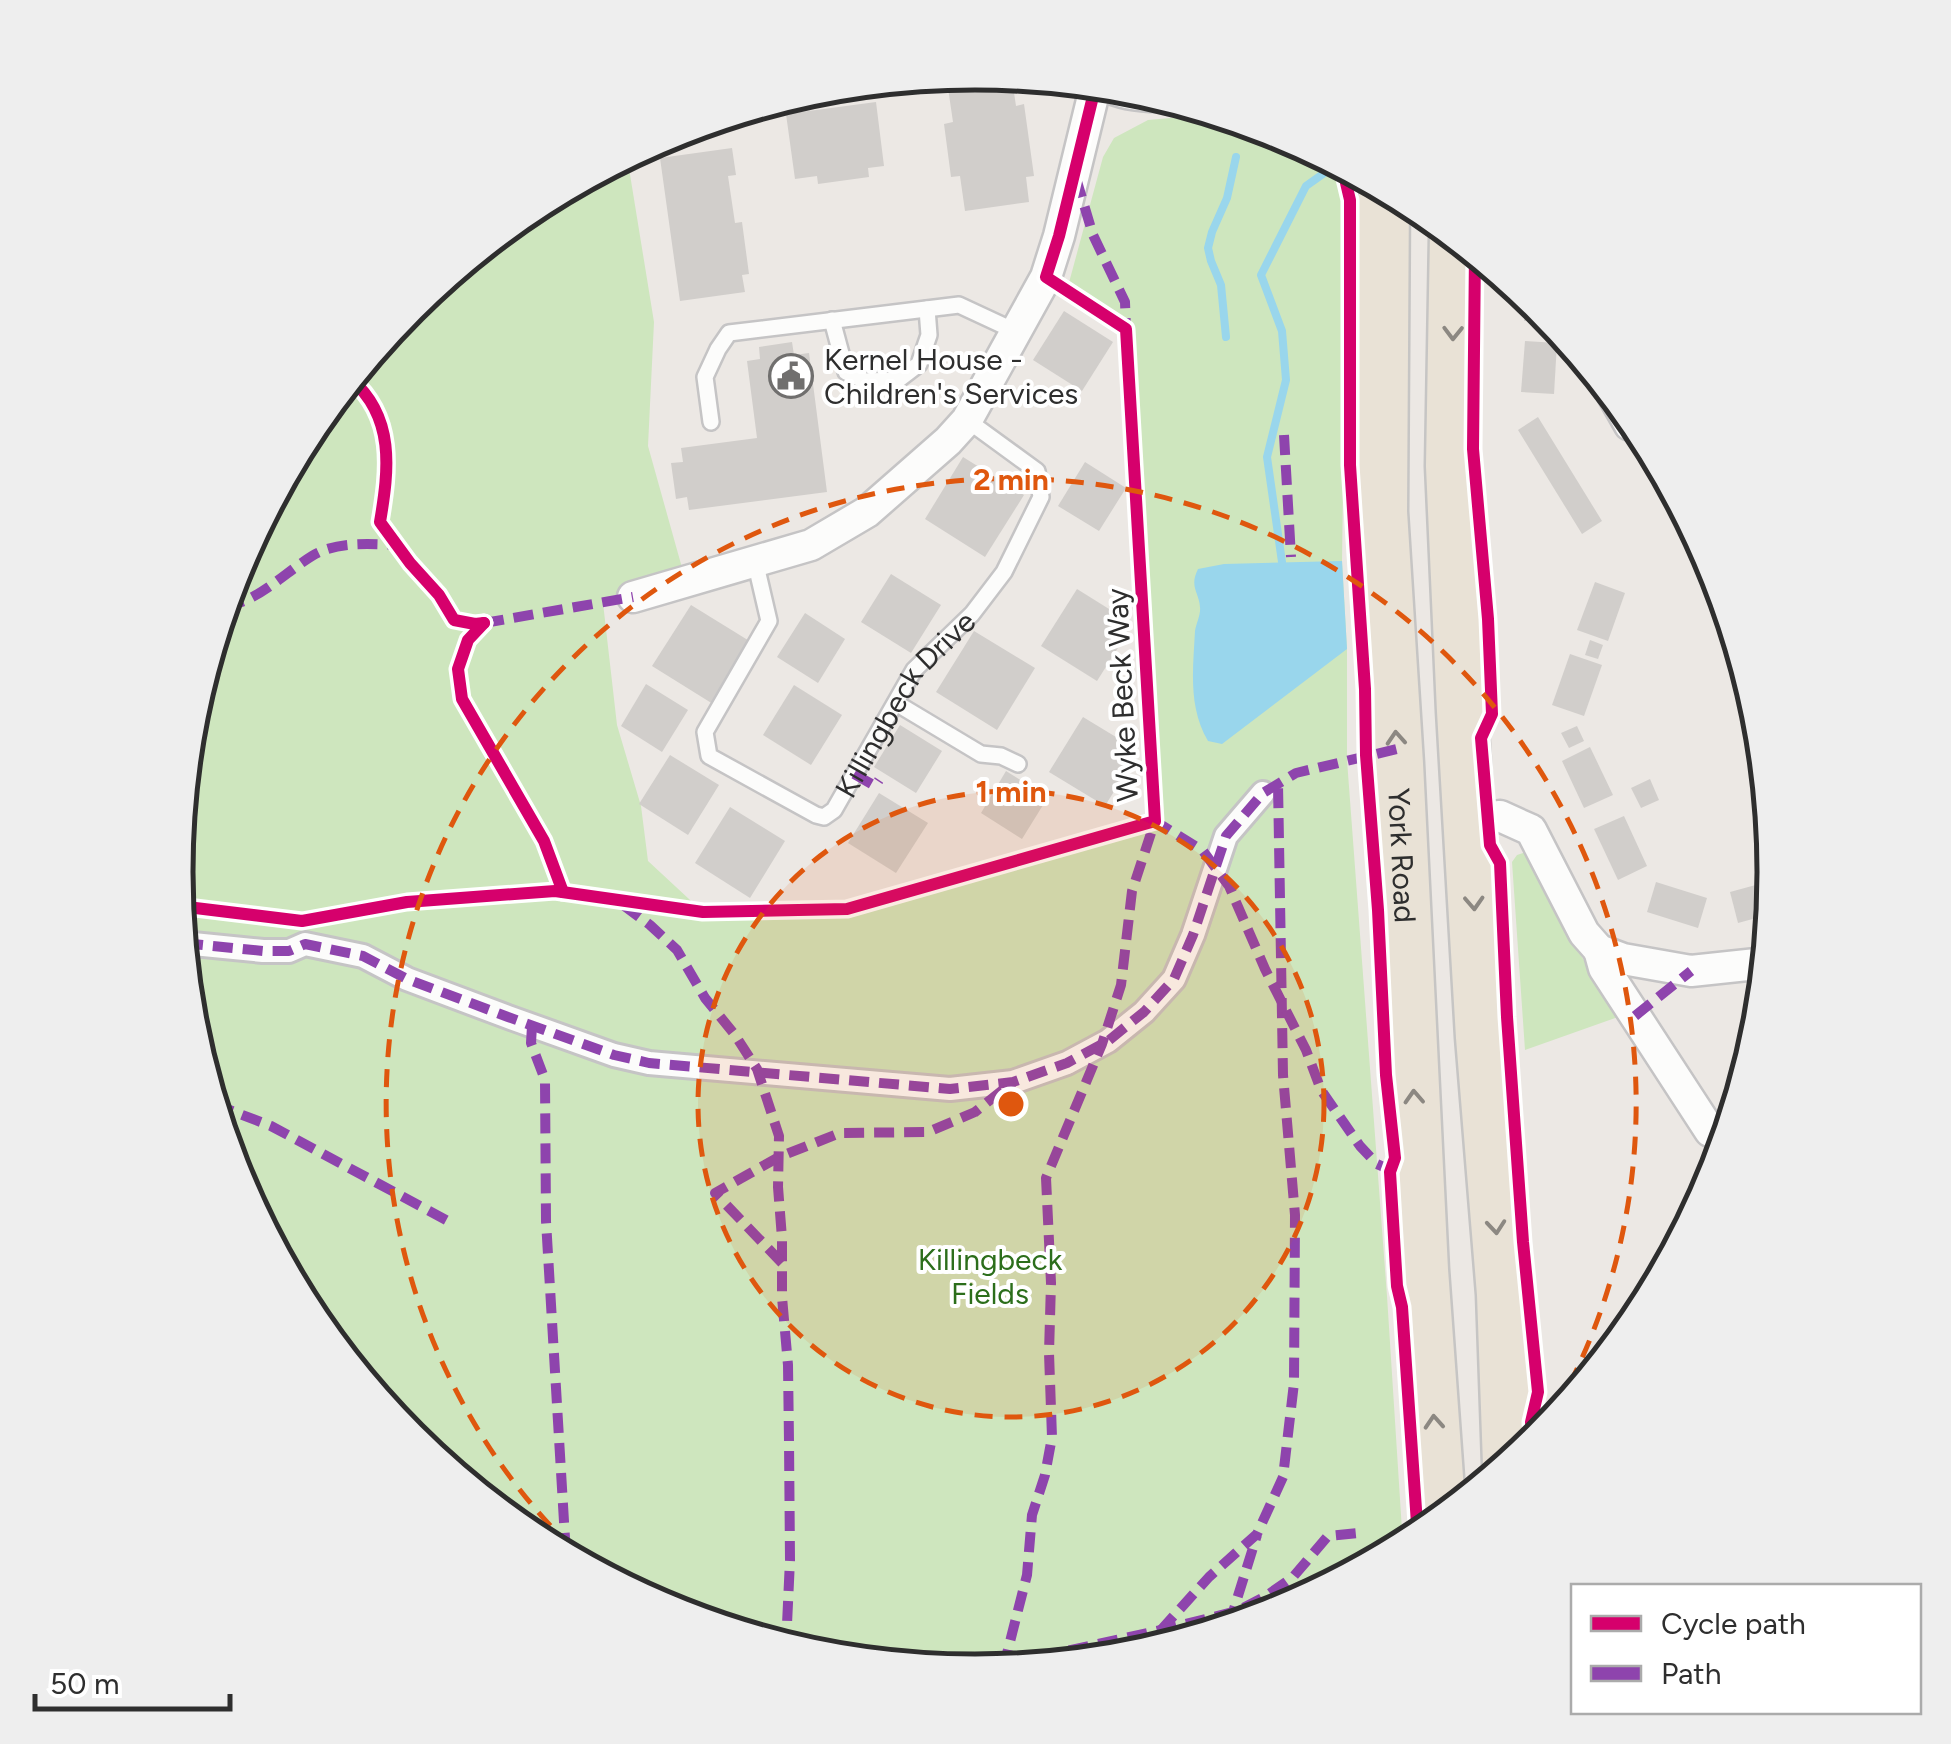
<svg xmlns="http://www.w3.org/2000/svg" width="1951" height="1744" viewBox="0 0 1951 1744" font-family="Figtree,sans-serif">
	<rect width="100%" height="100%" fill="#ece8e4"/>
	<!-- green -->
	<g fill="#cee6be">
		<path d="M1216 114 1282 134 1337 163 1347 200 1342 561 1347 649V760L1387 1296 1403 1546 1281 1611 1131 1656 975 1671 819 1656 669 1610 531 1536 410 1437 310 1316 237 1177 191 1027 176 871 191 715 237 566 311 427 411 306 532 207 627 156 654 322 648 446 686 582 603 603 617 725 641 806 648 861 703 912 847 909 1155 821 1126 329 1067 290 1103 157 1114 138 1148 120Z"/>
		<path d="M1526 852 1564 927 1618 1017 1525 1050 1512 862 1517 855Z"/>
	</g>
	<!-- water -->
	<path fill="#99d6ec" d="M1342 561 1347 649 1222 744 1208 741C1188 707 1193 669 1195 631 1196 624 1201 614 1200 607 1199 592 1189 587 1198 569L1224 564Z"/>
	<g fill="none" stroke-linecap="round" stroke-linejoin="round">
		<!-- stream -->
		<g stroke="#99d6ec" stroke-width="8">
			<path d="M1226 337 1221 285 1211 261 1208 248 1212 232 1227 198 1236 157"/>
			<path d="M1282 562 1267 457 1286 380 1282 331 1261 275 1306 186 1337 164"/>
		</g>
	</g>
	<!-- building -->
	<g fill="#d1cecb">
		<path d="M1012 79 1016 106 1024 104 1034 176 1026 177 1029 202 965 211 960 176 951 177 944 124 953 122 948 88Z"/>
		<path d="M876 102 884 166 868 168 869 177 818 184 817 176 795 179 786 114Z"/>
		<path d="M732 148 736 175 728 176 735 223 742 222 749 274 742 275 745 292 680 301 660 158Z"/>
		<path d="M1525 294 1541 307 1548 316V321H1524Z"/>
		<path d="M1064 311 1113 342 1082 391 1033 360Z"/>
		<path d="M1525 341 1557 343 1554 394 1521 392Z"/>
		<path d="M792 342 794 355 809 353 827 492 689 510 687 497 676 499 671 463 683 462 681 448 757 438 747 361 760 359 759 347Z"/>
		<path d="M1538 417 1602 521 1582 534 1518 430Z"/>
		<path d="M963 457 1024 495 985 557 925 519Z"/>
		<path d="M1085 462 1126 488 1099 531 1058 506Z"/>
		<path d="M891 574 941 605 911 653 861 622Z"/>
		<path d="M1595 582 1625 593 1608 641 1577 630Z"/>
		<path d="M1077 589 1133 624 1097 681 1041 646Z"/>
		<path d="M691 605 751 642 713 704 652 666Z"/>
		<path d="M805 613 845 639 818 683 777 657Z"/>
		<path d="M974 631 1035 668 997 730 936 692Z"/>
		<path d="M1590 640 1603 645 1598 659 1585 655Z"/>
		<path d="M1570 654 1602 665 1584 716 1552 705Z"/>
		<path d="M646 684 688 710 662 752 621 726Z"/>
		<path d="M794 685 842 715 811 765 763 735Z"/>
		<path d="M1083 717 1139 751 1105 806 1049 772Z"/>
		<path d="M900 725 942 751 916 793 874 767Z"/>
		<path d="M1577 726 1584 741 1569 748 1561 733Z"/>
		<path d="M1590 747 1613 795 1584 808 1562 761Z"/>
		<path d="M670 755 719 785 688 835 639 804Z"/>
		<path d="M1006 771 1048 797 1022 839 981 813Z"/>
		<path d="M1650 779 1659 800 1641 808 1631 788Z"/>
		<path d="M879 793 928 823 896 873 848 843Z"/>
		<path d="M730 807 785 841 750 898 695 863Z"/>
		<path d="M1624 816 1647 866 1618 880 1594 829Z"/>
		<path d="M1774 880 1771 914 1738 923 1730 892Z"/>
		<path d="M1656 882 1707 898 1698 928 1647 912Z"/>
	</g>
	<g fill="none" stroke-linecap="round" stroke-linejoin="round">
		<!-- service casing -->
		<g stroke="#c5c4c5" stroke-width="20">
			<g id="service">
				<path d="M832 320 846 372 865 381 898 380 919 364 929 335 927 309"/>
				<path d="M711 422 705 377 718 349 729 333 959 305 1017 332"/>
				<path id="s1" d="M755 561 769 621 705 732 709 756 816 815 824 817 834 810 914 670 972 614 1004 572 1041 497 1037 471 967 420"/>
				<path d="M896 703 981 754 1001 756 1018 764"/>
			</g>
		</g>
		<!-- pedestrian casing -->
		<g stroke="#c5c4c5" stroke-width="28">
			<path id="pedestrian" d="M183 943 263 951H289L305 944 363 956 407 979 508 1017 614 1055 649 1063 950 1089 1013 1082 1067 1063 1108 1041 1144 1012 1174 979 1193 935 1226 836 1263 793"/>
		</g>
		<!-- minor casing -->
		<g stroke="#c5c4c5" stroke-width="35">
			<g id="minor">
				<path d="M1104 85C1122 94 1139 96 1158 96"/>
				<path d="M1613 395 1630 425"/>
				<path d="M633 597 811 545 867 512 948 441 967 420 1046 277 1059 236 1096 84"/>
				<path d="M1469 820 1500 816 1531 830 1584 933 1599 950 1623 959 1691 971 1766 963"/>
				<path d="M1599 950 1604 968 1710 1131"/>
			</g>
		</g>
		<!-- trunk casing -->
		<g stroke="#c6c5c4" stroke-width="55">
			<g id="trunk">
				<path id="s2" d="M1384 188 1382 512 1398 764 1423 1270 1441 1519"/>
				<path d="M1455 236 1451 466 1462 711 1481 1037 1502 1294 1508 1464"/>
			</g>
		</g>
		<!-- service -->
		<use href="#service" stroke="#fcfcfb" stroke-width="15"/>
		<!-- pedestrian -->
		<use href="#pedestrian" stroke="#fcfcfb" stroke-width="22"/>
		<!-- minor -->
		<use href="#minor" stroke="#fcfcfb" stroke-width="30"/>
		<!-- trunk -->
		<use href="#trunk" stroke="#e9e2d6" stroke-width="50"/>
		<!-- quiet -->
		<g stroke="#8e44ad" stroke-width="10" stroke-dasharray="20 10" stroke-linecap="butt">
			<path d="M1076 178 1093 235 1125 302 1126 329"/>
			<path d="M1284 435 1291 557"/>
			<path d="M224 607C259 601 283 574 312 556 336 541 370 544 397 545"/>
			<path d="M484 623 633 597"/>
			<path d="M854 774 875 786 879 780"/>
			<path d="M623 905 650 925 677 950 705 998 735 1035 757 1069 779 1136 778 1187 782 1238V1297L788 1365 789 1441 790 1560 786 1646"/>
			<path d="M183 943 263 951H289L305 944 363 956 407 979 508 1017 614 1055 649 1063 950 1089 1013 1082 1067 1063 1108 1041 1144 1012 1174 979 1193 935 1226 836 1263 793 1296 773 1397 749"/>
			<path d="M1635 1016 1691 971"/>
			<path d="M532 1026 531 1043 545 1080 546 1221 566 1555"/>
			<path d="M214 1104 271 1126 448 1221"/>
			<path d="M782 1263 715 1193 779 1157 840 1133 928 1132 975 1112 1013 1082"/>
			<path d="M1299 1601C1317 1585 1334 1575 1358 1570"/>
			<path d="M1231 1626 1233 1612 1257 1535"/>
			<path d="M1160 1631 1209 1577 1257 1534 1283 1477 1294 1383 1295 1215 1283 1075 1278 784"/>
			<path d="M800 1650 966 1660 1048 1655 1170 1628 1237 1611 1266 1596 1293 1577 1328 1536 1358 1533"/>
			<path d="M1003 1669 1027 1575 1032 1515 1045 1475 1052 1437 1049 1353 1051 1283 1046 1178 1102 1044 1121 985 1132 891 1155 821 1203 851 1229 886 1265 969 1306 1050 1321 1090 1360 1146 1377 1164 1386 1168"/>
		</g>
		<!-- cycleway casing -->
		<g stroke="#fff" stroke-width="19">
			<g id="cycleway">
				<path d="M1342 166 1350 200V465L1365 689 1366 755 1378 910 1386 1075 1395 1158 1390 1172 1397 1286 1402 1307 1418 1538"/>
				<path d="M1475 252 1473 449 1488 619 1492 714 1481 738 1490 845 1500 863 1507 1017 1523 1242 1538 1392 1531 1422 1532 1445"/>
				<path d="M351 379C395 417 389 469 380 522L410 563 439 595 454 620 475 624 484 623"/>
				<path d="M484 623 468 640 458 669 462 699 544 841 563 892"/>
				<path d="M179 906 302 921 407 902 555 891 703 912 847 909 1155 821 1126 329 1046 277 1059 236 1096 84"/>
			</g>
		</g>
		<!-- cycleway -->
		<use href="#cycleway" stroke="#d6006c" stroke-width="12"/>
	</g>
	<!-- one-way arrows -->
	<defs><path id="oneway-chevron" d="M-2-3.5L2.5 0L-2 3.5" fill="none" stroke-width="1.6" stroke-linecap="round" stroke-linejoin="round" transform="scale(2.5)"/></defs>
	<g stroke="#8c8882">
		<use href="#oneway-chevron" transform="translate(1453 333) rotate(91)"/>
		<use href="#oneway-chevron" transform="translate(1396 738) rotate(-94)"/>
		<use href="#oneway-chevron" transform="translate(1474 903) rotate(87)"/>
		<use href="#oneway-chevron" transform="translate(1414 1097) rotate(-93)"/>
		<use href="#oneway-chevron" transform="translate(1496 1227) rotate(85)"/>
		<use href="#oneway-chevron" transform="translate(1434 1422) rotate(-94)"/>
	</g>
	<!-- distance rings -->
	<circle cx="1011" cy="1104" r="313" fill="#df570e" fill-opacity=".12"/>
	<g fill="none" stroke="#df570e" stroke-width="5" stroke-dasharray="18 12">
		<circle cx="1011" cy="1104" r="313"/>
		<path d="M593 1568A625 625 0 1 1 1541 1435"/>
	</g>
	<!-- icons -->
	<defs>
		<g id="civic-ring" transform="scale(2.25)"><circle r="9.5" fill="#fff" stroke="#706f6e" stroke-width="1.5"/><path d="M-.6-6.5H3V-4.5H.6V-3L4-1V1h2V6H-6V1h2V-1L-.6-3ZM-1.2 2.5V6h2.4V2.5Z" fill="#706f6e"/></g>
	</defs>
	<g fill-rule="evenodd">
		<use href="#civic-ring" x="791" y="376"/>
	</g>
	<g text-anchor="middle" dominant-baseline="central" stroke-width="8" stroke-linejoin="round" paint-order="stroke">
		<!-- poi labels -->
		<g font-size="30" fill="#2e2e2e" stroke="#fff" text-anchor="start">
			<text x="824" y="359">Kernel House -<tspan x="824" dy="34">Children's Services</tspan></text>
		</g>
		<!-- street labels -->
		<g font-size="30" fill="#2e2e2e" stroke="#fff">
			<text transform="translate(1122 695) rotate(-93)">Wyke Beck Way</text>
			<text stroke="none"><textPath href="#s1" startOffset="485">Killingbeck Drive</textPath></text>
			<text stroke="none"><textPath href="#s2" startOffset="668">York Road</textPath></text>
		</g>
		<!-- park labels -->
		<g font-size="30" fill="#2c6e1b" stroke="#fff">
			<text x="990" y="1259">Killingbeck<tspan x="990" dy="34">Fields</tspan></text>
		</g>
	</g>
	<!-- crop -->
	<path d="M0 0H1951V1744H0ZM193 872a782 782 0 1 1 1564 0a782 782 0 1 1-1564 0Z" fill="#eee" fill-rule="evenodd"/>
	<path fill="none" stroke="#2e2e2e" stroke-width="5" d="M193 872a782 782 0 1 1 1564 0a782 782 0 1 1-1564 0Z"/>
	<circle cx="1011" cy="1104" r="15" fill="#df570e" stroke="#fff" stroke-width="5"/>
	<g font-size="30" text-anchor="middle" font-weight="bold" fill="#df570e" stroke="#fff" stroke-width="8" stroke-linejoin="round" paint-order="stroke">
		<text x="1011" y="490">2 min</text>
		<text x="1011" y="802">1 min</text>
	</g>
	<!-- legend -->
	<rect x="1571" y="1584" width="350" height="130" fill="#ffffff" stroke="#ababab" stroke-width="2.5"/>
	<rect x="1591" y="1616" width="50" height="15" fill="#d6006c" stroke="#ababab" stroke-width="2.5"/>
	<text x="1661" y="1634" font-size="30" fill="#2e2e2e">Cycle path</text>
	<rect x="1591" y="1666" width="50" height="15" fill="#8e44ad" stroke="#ababab" stroke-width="2.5"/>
	<text x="1661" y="1684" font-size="30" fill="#2e2e2e">Path</text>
	<!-- scale -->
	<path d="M35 1694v15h195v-15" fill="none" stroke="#2e2e2e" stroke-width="5"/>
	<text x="50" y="1694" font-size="30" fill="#2e2e2e" stroke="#ffffff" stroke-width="8" paint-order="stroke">50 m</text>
</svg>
